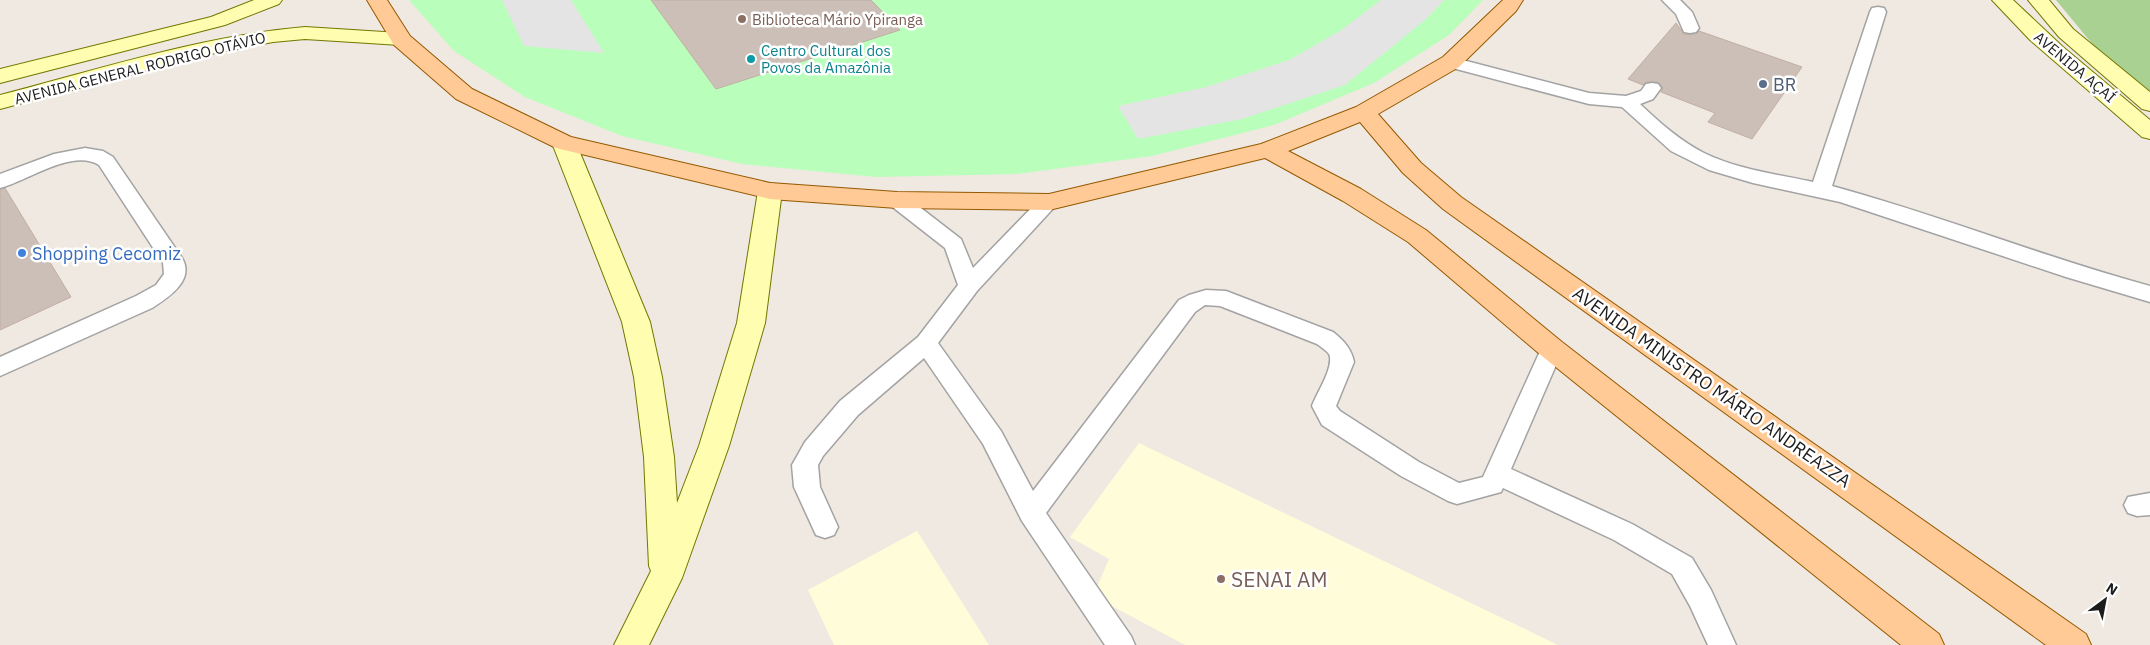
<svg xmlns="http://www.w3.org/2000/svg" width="2150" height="645" viewBox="0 0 2150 645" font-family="'IBM Plex Sans',sans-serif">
	<rect width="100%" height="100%" fill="#efe9e1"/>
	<!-- education -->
	<g fill="#fffcda">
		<path d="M1139 443 1558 645H1185L1093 596 1109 559 1070 537Z"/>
		<path d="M917 531 989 645H834L808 590Z"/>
	</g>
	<!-- forest -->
	<path fill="#a9d292" d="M2056 0H2150V91L2099 52Z"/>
	<!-- park -->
	<path fill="#b9feba" d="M409 0H1483L1449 35 1374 83 1274 125 1152 156 1017 174 876 177 742 164 622 136 525 97 454 51Z"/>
	<!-- parking -->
	<g fill="#e4e4e4">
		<path d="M502 0H571L604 53 524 46Z"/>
		<path d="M1381 0H1444L1426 19 1345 85 1242 119 1138 139 1118 106 1206 87 1289 60 1340 31Z"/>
	</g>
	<!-- building -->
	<g fill="#cbbfb7" stroke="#c2aea2">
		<path d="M651 0H871L900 30 716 89Z"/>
		<path d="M1676 23 1684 34H1696L1699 31 1802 67 1752 139 1708 122 1715 113 1661 92 1663 88 1658 82H1646L1643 85 1628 79Z"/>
		<path d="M5 188 71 297 0 330V190Z"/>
	</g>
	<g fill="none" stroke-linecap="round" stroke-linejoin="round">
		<!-- lane casing -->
		<g stroke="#a3a3a3" stroke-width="3">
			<g id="lane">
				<path d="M1662 0H1680L1692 12 1699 28 1696 32 1690 33 1684 32 1676 14Z"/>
				<path d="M1878 7 1884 8 1886 12 1832 186C1939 215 2043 257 2150 286V302L2066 277 1840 202 1753 183 1709 170 1671 151 1622 107 1589 104 1445 66 1442 62 1445 58 1451 57 1589 93 1626 96 1641 91 1646 84 1652 83 1658 84 1661 88 1653 99 1640 104C1659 122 1680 141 1704 153 1739 170 1776 174 1813 182L1870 12 1872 8Z"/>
				<path d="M85 148 103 151 113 157 182 258C195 280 169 297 152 308L0 376V357L136 296 156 285 164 274 163 263 99 165C73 148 27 181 0 188V174L54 154Z"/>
				<path d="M897 193 904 195 961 239 973 268 1042 197 1049 195 1056 197 1059 202 977 291 938 343 1001 431 1033 491 1179 300 1189 295 1206 290 1226 291 1333 332C1344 341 1351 348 1354 362L1336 406 1340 411 1419 462 1459 483 1483 477 1541 349 1544 343 1552 341 1560 343 1563 349 1511 469 1632 524 1692 558 1711 590 1736 645H1708L1690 606 1672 574 1614 540 1503 488 1501 492 1457 504 1448 501 1401 476 1322 425 1312 406C1316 394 1335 366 1329 354 1326 350 1321 347 1317 344L1220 306 1205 305 1195 312 1046 513 1131 636 1135 645H1105L1022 521 983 444 924 358 858 415 823 456 818 465 820 487 838 527 834 535 825 538 816 535 794 487 792 465 796 458 805 442 840 401 918 337 958 285 945 248 890 205 887 200 890 195Z"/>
				<path d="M2150 493V515L2137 516 2128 513 2124 505 2128 497Z"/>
			</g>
		</g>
		<!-- secondary casing -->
		<g stroke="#727700" stroke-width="2">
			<g id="secondary">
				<path d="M254 0H282L279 4 225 25 0 83V69L211 17Z"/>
				<path d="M1992 0H2013L2063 47 2150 120V139L2142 137 2030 40Z"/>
				<path d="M2028 0H2049L2073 29 2150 92V111L2142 109 2059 37Z"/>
				<path d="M305 27 400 33 408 34 411 39 408 44 400 45 305 39 273 42 205 55 0 109V95C100 69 201 36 305 27Z"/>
				<path d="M564 136 572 138 576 143 650 322 662 377 674 457 677 503 699 446 737 323 758 191 761 185 770 183 779 185 782 191 765 323 729 446 682 578 649 645H614L651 571 649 566 644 457 634 377 622 322 552 143 556 138Z"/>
			</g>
		</g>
		<!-- primary casing -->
		<g stroke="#955900" stroke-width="2">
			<path id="primary" d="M367 0H387L410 36 472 89 571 137 770 183 897 192 1049 194 1261 144 1356 107 1443 57 1503 0H1523L1516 11 1459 67 1378 114 1421 163 1461 197 2086 634 2091 645H2046L1443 209 1403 173 1360 122 1288 151 1361 189 1426 230 1562 342 1939 634 1944 645H1901L1542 356 1408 242 1343 201 1265 158 1049 210 897 208 770 199 556 148 456 99 394 45Z"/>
		</g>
		<!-- lane -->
		<use href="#lane" fill="#fff" fill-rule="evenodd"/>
		<!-- secondary -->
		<use href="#secondary" fill="#fffdaf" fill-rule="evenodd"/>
		<!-- primary -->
		<use href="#primary" fill="#ffca96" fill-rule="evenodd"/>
	</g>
	<!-- markers -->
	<g fill="#8d6e63" stroke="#fff" stroke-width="2">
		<circle cx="742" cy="19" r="5"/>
		<circle cx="1221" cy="579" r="5"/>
	</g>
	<circle fill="#0f9aa8" stroke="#fff" stroke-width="2" cx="751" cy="59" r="5"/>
	<circle fill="#5c6f8a" stroke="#fff" stroke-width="2" cx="1763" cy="84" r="5"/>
	<circle fill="#3f7fe0" stroke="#fff" stroke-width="2" cx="22" cy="253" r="5"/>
	<g text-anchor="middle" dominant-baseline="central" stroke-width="5" stroke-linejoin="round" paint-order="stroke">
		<!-- far-education labels -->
		<g font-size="15" fill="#785e54" stroke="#fff" text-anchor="start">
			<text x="752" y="19">Biblioteca Mário Ypiranga</text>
		</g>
		<!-- far-culture labels -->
		<g font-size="15" fill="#0d838f" stroke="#fff" text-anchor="start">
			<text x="761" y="50">Centro Cultural dos<tspan x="761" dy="17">Povos da Amazônia</tspan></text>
		</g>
		<!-- far-street labels -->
		<g font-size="15" fill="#1c1c1c" stroke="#fff">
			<text transform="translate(2075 67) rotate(40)">AVENIDA AÇAÍ</text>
			<text transform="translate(140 68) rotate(-14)">AVENIDA GENERAL RODRIGO OTÁVIO</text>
		</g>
		<!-- service labels -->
		<g font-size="18" fill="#4e5e75" stroke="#fff" text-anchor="start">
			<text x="1773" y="84">BR</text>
		</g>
		<!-- shop labels -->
		<g font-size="18" fill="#366cbe" stroke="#fff" text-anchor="start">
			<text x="32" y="253">Shopping Cecomiz</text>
		</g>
		<!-- street labels -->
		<g font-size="18" fill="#1c1c1c" stroke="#fff">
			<text transform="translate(1712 387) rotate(35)">AVENIDA MINISTRO MÁRIO ANDREAZZA</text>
		</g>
		<!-- near-education labels -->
		<g font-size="21" fill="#785e54" stroke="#fff" text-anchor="start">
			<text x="1231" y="579">SENAI AM</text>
		</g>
	</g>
	<!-- north arrow -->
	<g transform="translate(2105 600) rotate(32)" stroke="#ffffff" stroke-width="4" paint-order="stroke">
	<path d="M0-4L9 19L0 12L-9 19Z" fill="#1c1c1c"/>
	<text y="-8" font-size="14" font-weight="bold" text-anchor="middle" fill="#1c1c1c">N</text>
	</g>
</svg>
